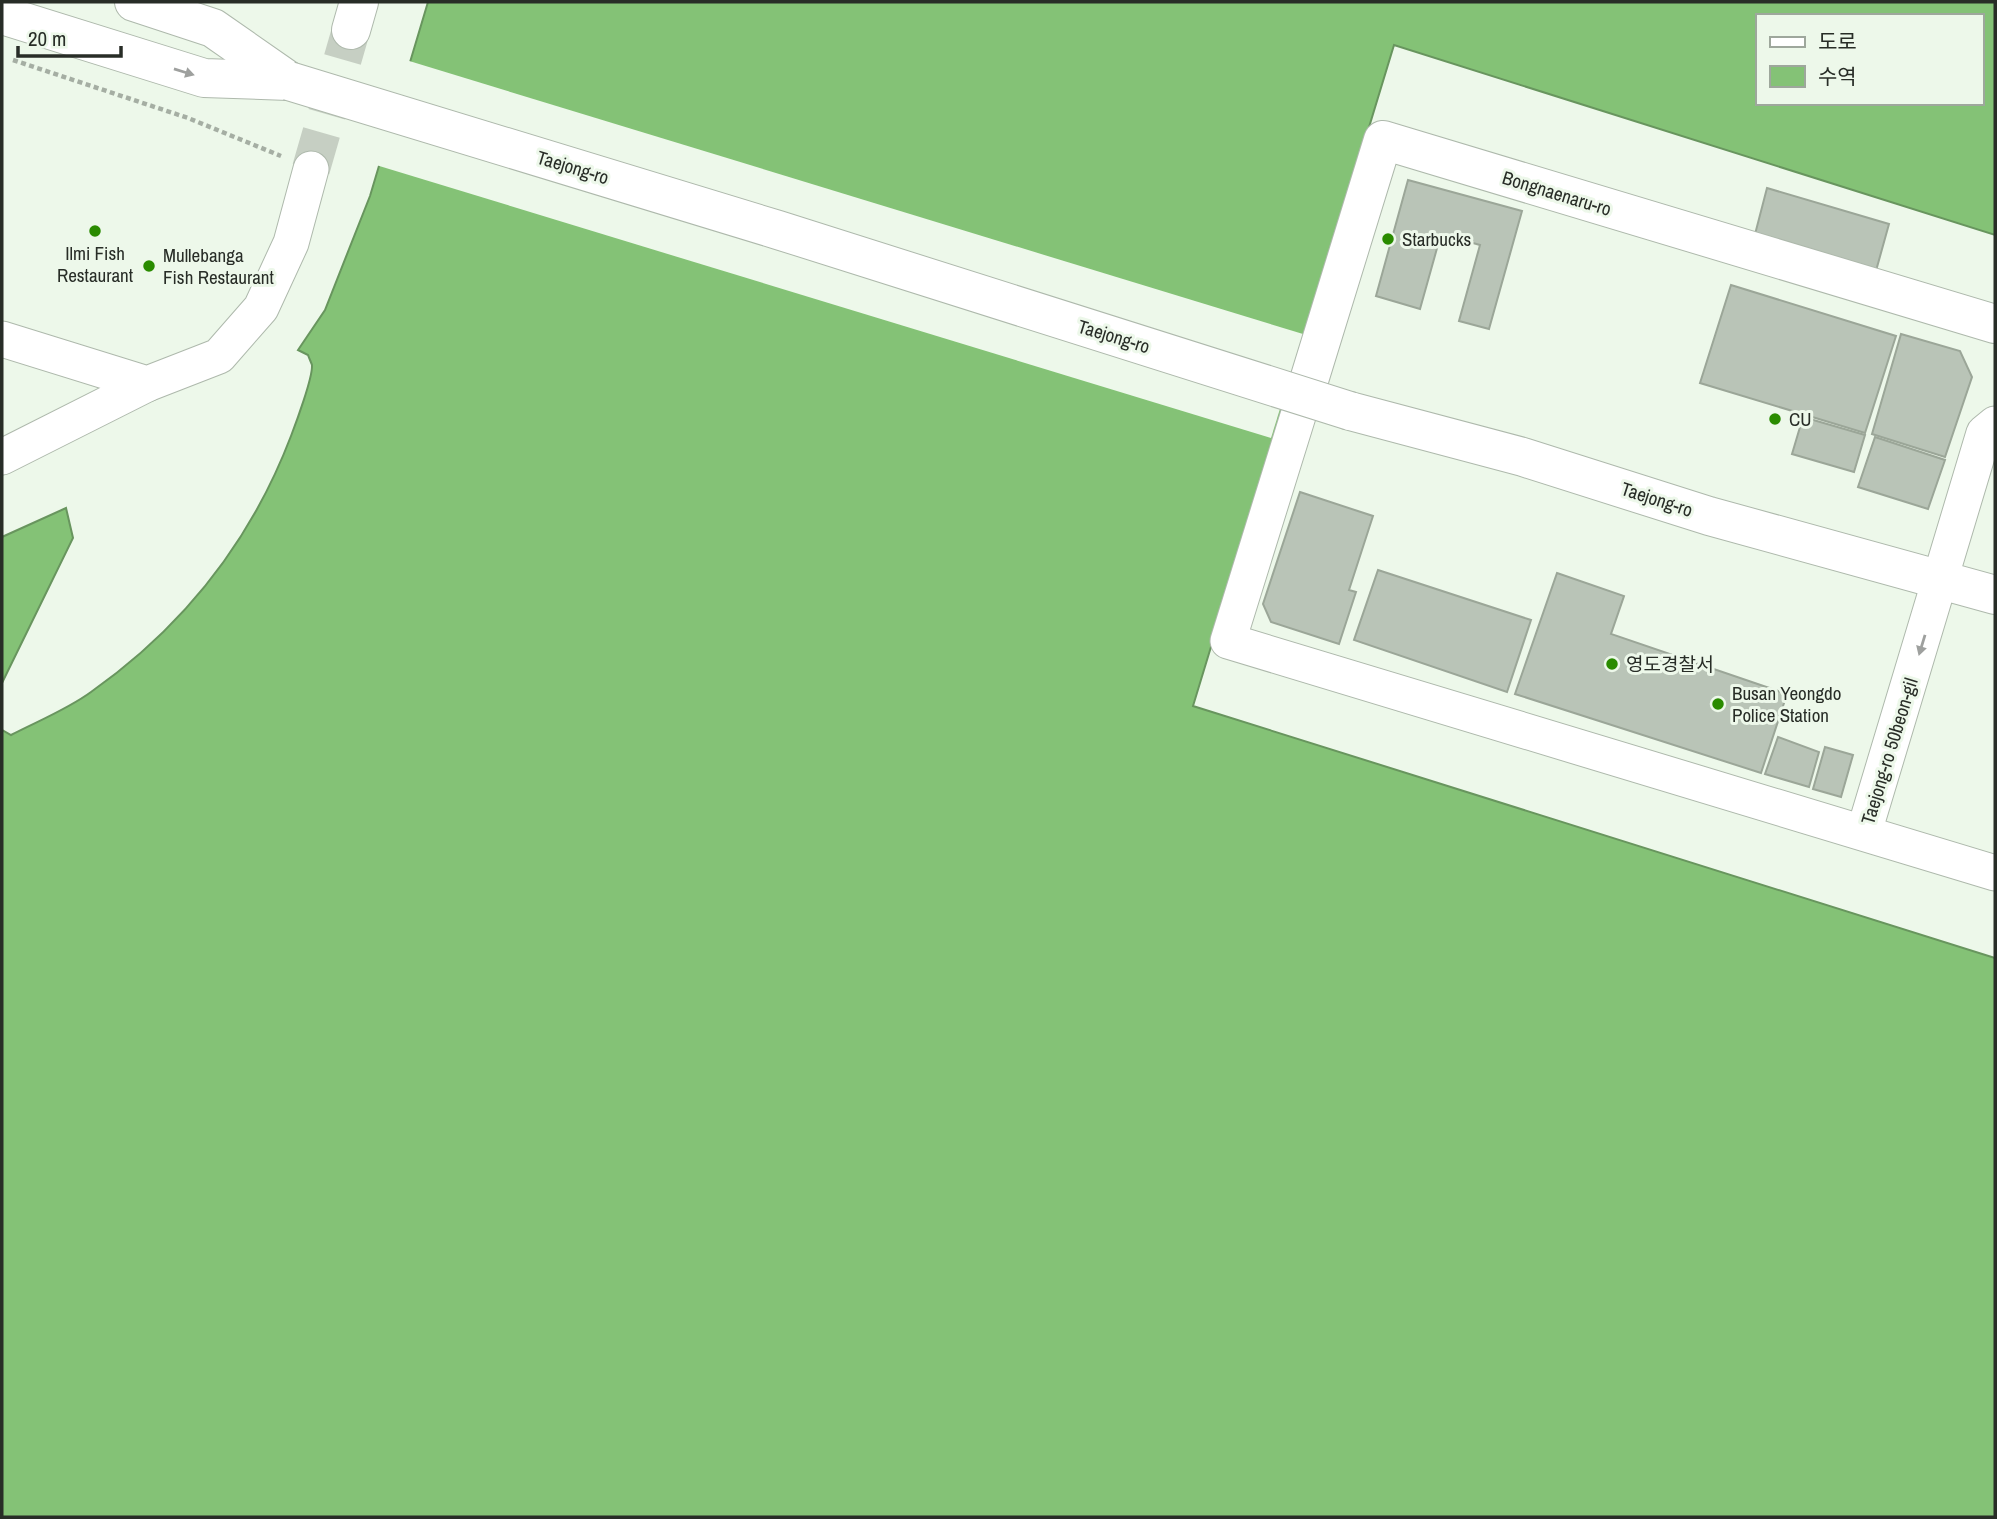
<svg xmlns="http://www.w3.org/2000/svg" width="1997" height="1519" viewBox="0 0 1997 1519" font-family="'Archivo Narrow','Noto Sans KR',sans-serif">
	<rect width="100%" height="100%" fill="#edf8ea"/>
	<!-- water -->
	<g fill="#84c276" stroke="#68955e" stroke-width="2" fill-rule="evenodd">
		<path d="M428 2H1995V235L1394 45 1193 706 1995 958V1517H2V730L11 735C38 721 68 709 91 692 183 627 251 541 291 436 296 423 313 377 312 365 311 362 309 358 308 355L298 350 325 310 370 196ZM1757 16H1981V103H1757Z"/>
		<path d="M66 508 73 538 2 683V537Z"/>
	</g>
	<!-- pier -->
	<path fill="#edf8ea" d="M406 60 1303 334 1271 438 376 165Z"/>
	<!-- building -->
	<g fill="#b9c4b7" stroke="#9ba698" stroke-width="2">
		<path d="M1408 180 1522 211 1489 329 1459 321 1480 245 1441 234 1420 309 1376 296Z"/>
		<path d="M1767 188 1889 224 1874 278 1753 242Z"/>
		<path d="M1731 285 1896 336 1865 433 1700 383Z"/>
		<path d="M1901 334 1960 351 1972 377 1945 457 1872 434Z"/>
		<path d="M1803 417 1865 435 1854 472 1792 454Z"/>
		<path d="M1875 437 1945 460 1928 509 1858 487Z"/>
		<path d="M1300 492 1373 516 1349 590 1356 592 1339 644 1271 622 1263 604Z"/>
		<path d="M1378 570 1531 620 1507 692 1354 640Z"/>
		<path d="M1557 573 1624 596 1611 634 1787 694 1761 773 1515 694Z"/>
		<path d="M1778 737 1819 752 1809 787 1765 774Z"/>
		<path d="M1825 747 1853 755 1841 797 1813 789Z"/>
	</g>
	<g fill="none" stroke-linecap="round" stroke-linejoin="round">
		<!-- secondary-tunnel -->
		<path stroke="#c6cfc3" stroke-width="38" stroke-dasharray="38 19" stroke-linecap="butt" d="M311 169 351 30"/>
		<!-- street casing -->
		<g stroke="#aeb9ac" stroke-width="37">
			<g id="street">
				<path d="M2 339 147 384 219 356 261 308 291 243 311 169"/>
				<path d="M1302 403 1228 641 1995 873"/>
				<path d="M2 457 147 384"/>
				<path d="M1864 832 1984 433 1995 424"/>
			</g>
		</g>
		<!-- secondary casing -->
		<g stroke="#aeb9ac" stroke-width="40">
			<g id="secondary">
				<path d="M134 2 213 28 289 81"/>
				<path d="M2 15 204 78 289 81"/>
				<path d="M351 30 359 2"/>
				<path d="M1302 403 1383 140 1995 324"/>
				<path d="M1350 411 1523 457 1709 516 1995 595"/>
			</g>
		</g>
		<!-- path -->
		<path stroke="#a5aea3" stroke-width="4.5" stroke-dasharray="5 3.5" stroke-linecap="butt" d="M13 60 188 118 281 156"/>
		<!-- street -->
		<use href="#street" stroke="#fff" stroke-width="35"/>
		<!-- secondary -->
		<use href="#secondary" stroke="#fff" stroke-width="38"/>
		<!-- secondary-bridge casing -->
		<g stroke="#aeb9ac" stroke-width="40" stroke-linecap="butt">
			<path id="secondary-bridge" d="M289 81 778 230 1350 411"/>
		</g>
		<!-- secondary-bridge -->
		<use href="#secondary-bridge" stroke="#fff" stroke-width="38"/>
	</g>
	<!-- one-way arrows -->
	<defs><path id="oneway-solid" d="M-6-.8H1V-3.2L6.5 0L1 3.2V.8H-6Z" transform="scale(1.75)"/></defs>
	<g fill="#9ea09e">
		<use href="#oneway-solid" transform="translate(184 72) rotate(17)"/>
		<use href="#oneway-solid" transform="translate(1922 645) rotate(107)"/>
	</g>
	<!-- markers -->
	<g fill="#2a8b00" stroke="#edf8ea" stroke-width="2.5">
		<circle cx="95" cy="231" r="7"/>
		<circle cx="1388" cy="239" r="7"/>
		<circle cx="149" cy="266" r="7"/>
		<circle cx="1775" cy="419" r="7"/>
		<circle cx="1612" cy="664" r="7"/>
		<circle cx="1718" cy="704" r="7"/>
	</g>
	<g text-anchor="middle" dominant-baseline="central" stroke-width="6" stroke-linejoin="round" paint-order="stroke">
		<!-- street labels -->
		<g font-size="19" fill="#282d27" stroke="#edf8ea">
			<text transform="translate(573 167) rotate(17)">Taejong-ro</text>
			<text transform="translate(1557 193) rotate(17)">Bongnaenaru-ro</text>
			<text transform="translate(1114 336) rotate(17)">Taejong-ro</text>
			<text transform="translate(1657 499) rotate(18)">Taejong-ro</text>
			<text transform="translate(1889 751) rotate(-73)">Taejong-ro 50beon-gil</text>
		</g>
		<!-- poi labels -->
		<g font-size="19" fill="#282d27" stroke="#edf8ea" text-anchor="start">
			<text x="1402" y="239">Starbucks</text>
			<text x="95" y="253" text-anchor="middle">Ilmi Fish<tspan x="95" dy="22">Restaurant</tspan></text>
			<text x="163" y="255">Mullebanga<tspan x="163" dy="22">Fish Restaurant</tspan></text>
			<text x="1789" y="419">CU</text>
			<text x="1626" y="664">영도경찰서</text>
			<text x="1732" y="693">Busan Yeongdo<tspan x="1732" dy="22">Police Station</tspan></text>
		</g>
	</g>
	<!-- border -->
	<rect width="1997" height="1519" fill="none" stroke="#282d27" stroke-width="7"/>
	<!-- legend -->
	<rect x="1756" y="14" width="228" height="91" fill="#edf8ea" stroke="#9ea79c" stroke-width="2"/>
	<rect x="1770" y="37" width="35" height="10" fill="#ffffff" stroke="#9ea79c" stroke-width="2"/>
	<text x="1818" y="49" font-size="21" fill="#282d27">도로</text>
	<rect x="1770" y="66" width="35" height="21" fill="#84c276" stroke="#9ea79c" stroke-width="2"/>
	<text x="1818" y="84" font-size="21" fill="#282d27">수역</text>
	<!-- scale -->
	<path d="M18 46v10h103v-10" fill="none" stroke="#282d27" stroke-width="3.5"/>
	<text x="28" y="46" font-size="21" fill="#282d27" stroke="#edf8ea" stroke-width="5" paint-order="stroke">20 m</text>
</svg>
